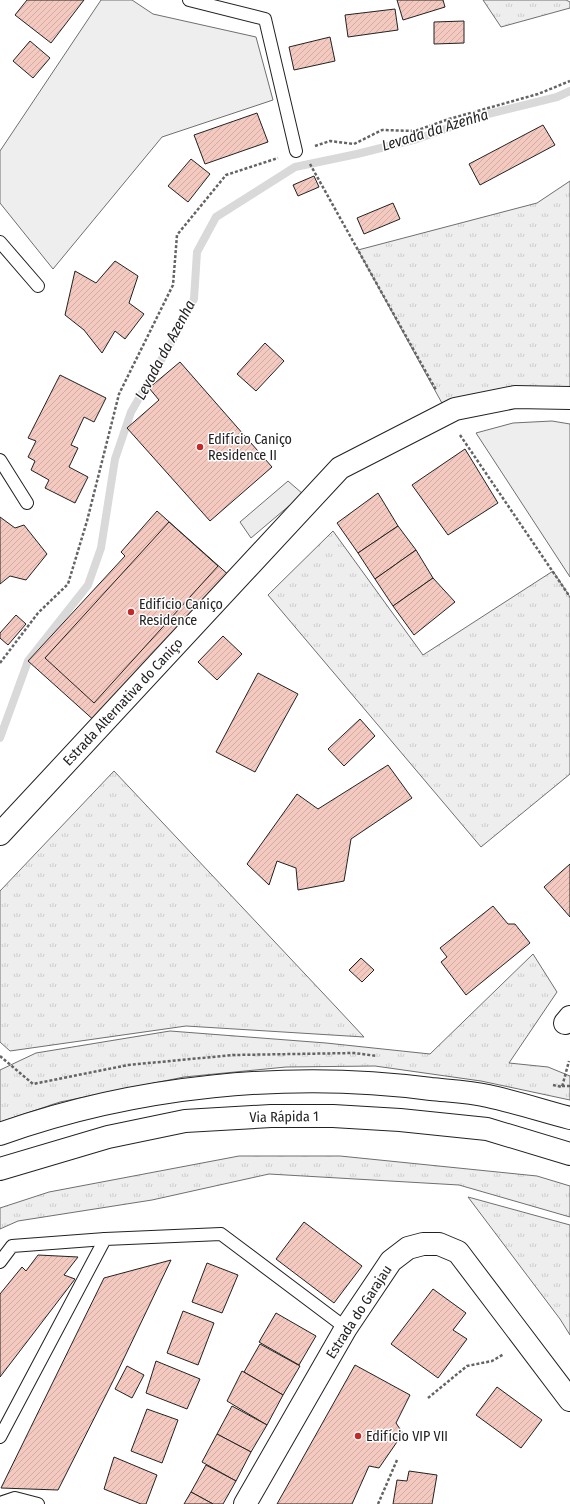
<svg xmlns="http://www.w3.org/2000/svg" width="570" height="1504" viewBox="0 0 570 1504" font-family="'Fira Sans Condensed',sans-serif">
	<defs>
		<pattern id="grass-tufts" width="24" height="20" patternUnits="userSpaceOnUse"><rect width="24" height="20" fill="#eee"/><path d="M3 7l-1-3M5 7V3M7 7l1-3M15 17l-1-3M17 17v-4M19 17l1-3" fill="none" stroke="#ccc"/></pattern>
		<pattern id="building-hatch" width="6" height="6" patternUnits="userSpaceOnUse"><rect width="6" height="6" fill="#f3c9c0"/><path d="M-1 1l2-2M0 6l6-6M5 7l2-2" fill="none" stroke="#d0aca5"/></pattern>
	</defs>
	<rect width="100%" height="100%" fill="#fff"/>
	<!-- grass -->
	<g fill="url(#grass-tufts)" stroke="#6f6f6f">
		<path d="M483 0H566L570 2V8L501 27Z"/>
		<path d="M570 181V388L443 405 358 250 537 203Z"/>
		<path d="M333 531 423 655 553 571 570 597V774L481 847 268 595Z"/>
		<path d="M114 771 337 1008 364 1037 186 1026 10 1051 0 1042V891Z"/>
		<path d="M533 954 557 992 509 1063 548 1067 570 1076V1100L481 1081 375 1066 286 1067 184 1077 60 1102 0 1122V1070L36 1053 170 1031 326 1043 430 1054Z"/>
		<path d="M239 1156H340L537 1176 570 1186V1217L459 1185 269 1174 152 1200 18 1221 0 1229V1208L49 1192Z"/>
		<path d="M468 1197 570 1225V1335L560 1319Z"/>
	</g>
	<!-- garden -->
	<g fill="#eee" stroke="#6f6f6f">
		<path d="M101 0H132L153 14 256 37 273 100 162 137 53 269 0 203V151Z"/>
		<path d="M552 421 570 424V577L476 433 513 423Z"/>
	</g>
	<!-- parking -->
	<path fill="#ededed" stroke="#6f6f6f" d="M288 481 303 494 251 538 240 522Z"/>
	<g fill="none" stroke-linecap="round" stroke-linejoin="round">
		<!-- stream -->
		<path stroke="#d9d9d9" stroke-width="8" d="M0 738 28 661 88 585 101 548 115 459 131 412 171 343 194 299 197 252 216 217 295 167 357 154 417 139 488 114 557 97 570 91"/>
	</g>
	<!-- building -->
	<g fill="url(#building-hatch)" stroke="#222">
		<path d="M27 0H84L51 43 15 15Z"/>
		<path d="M397 0H443L445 7 403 20Z"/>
		<path d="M395 9 398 30 348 37 345 15Z"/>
		<path d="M464 21V43L434 44V22Z"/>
		<path d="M330 37 335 61 294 70 289 47Z"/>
		<path d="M30 41 50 58 33 78 13 61Z"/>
		<path d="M257 113 268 142 205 164 194 135Z"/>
		<path d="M543 125 555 145 480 185 469 164Z"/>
		<path d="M191 159 210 174 188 202 168 186Z"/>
		<path d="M314 176 319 187 298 196 293 185Z"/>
		<path d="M393 203 400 219 364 234 357 218Z"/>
		<path d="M115 261 138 276 129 303 144 314 125 339 115 331 102 353 84 330 65 315 75 271 96 283Z"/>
		<path d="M265 343 284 361 256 391 237 374Z"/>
		<path d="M180 362 272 467 210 521 127 428 159 400 149 388Z"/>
		<path d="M60 375 106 398 94 422 84 417 71 445 78 448 69 467 88 477 75 503 45 488 49 480 31 470 35 461 28 457 36 441 28 438Z"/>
		<path d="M465 449 498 503 448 535 412 485Z"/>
		<path d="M378 493 398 526 358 553 337 523Z"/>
		<path d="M157 511 231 577 97 723 28 661 125 556 121 552Z"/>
		<path d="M0 517 15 528 24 525 47 554 26 580 10 576 0 584Z"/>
		<path d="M169 522 218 566 94 703 45 658Z"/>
		<path d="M398 526 416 550 375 579 358 553Z"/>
		<path d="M416 550 433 578 393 606 375 579Z"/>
		<path d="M433 578 455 602 414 635 393 606Z"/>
		<path d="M16 615 26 624 8 645 0 638V633Z"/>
		<path d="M223 636 242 654 217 680 198 662Z"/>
		<path d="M258 673 298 694 255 772 216 752Z"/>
		<path d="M360 719 375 736 344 766 328 749Z"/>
		<path d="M388 765 412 798 351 839 344 881 298 890 296 868 277 861 269 885 247 864 297 794 318 809Z"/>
		<path d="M570 864V917L544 887Z"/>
		<path d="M493 906 508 924H515L530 943 466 995 441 962 447 957 440 948Z"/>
		<path d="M361 958 374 970 362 982 349 970Z"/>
		<path d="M304 1222 362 1266 334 1303 276 1259Z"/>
		<path d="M38 1255 78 1257 64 1275 75 1279 0 1377V1294L22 1267 26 1271Z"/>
		<path d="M171 1260 115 1377 58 1490 1 1488 104 1278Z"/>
		<path d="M207 1263 238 1275 222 1313 192 1302Z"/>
		<path d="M433 1289 466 1313 453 1330 467 1339 438 1378 391 1344Z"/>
		<path d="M183 1311 214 1323 198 1365 167 1353Z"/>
		<path d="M276 1313 316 1336 299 1365 259 1342Z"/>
		<path d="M260 1344 300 1366 283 1395 244 1372Z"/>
		<path d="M156 1361 200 1379 187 1409 146 1393Z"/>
		<path d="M355 1365 410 1395 396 1423 402 1432 399 1439 379 1468 369 1466 352 1504H277Z"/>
		<path d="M127 1366 144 1375 132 1398 115 1389Z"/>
		<path d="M242 1371 283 1395 267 1425 227 1401Z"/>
		<path d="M497 1387 542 1420 521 1448 476 1415Z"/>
		<path d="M232 1406 267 1425 251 1452 217 1434Z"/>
		<path d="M147 1409 178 1420 162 1463 131 1451Z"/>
		<path d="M217 1434 251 1452 236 1481 202 1462Z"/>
		<path d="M114 1457 157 1475 146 1504H141L104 1489Z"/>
		<path d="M206 1465 236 1481 223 1504H213L191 1492Z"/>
		<path d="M409 1471 437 1475 432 1504H393L397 1480 407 1481Z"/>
		<path d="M191 1492 213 1504H184Z"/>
	</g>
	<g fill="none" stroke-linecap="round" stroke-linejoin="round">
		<!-- service casing -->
		<g stroke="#222" stroke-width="14">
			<g id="service">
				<path d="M189 0 265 19 296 151"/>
				<path d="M0 242 38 286"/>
				<path d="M0 460 27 503"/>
				<path d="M0 1262 12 1246 105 1239"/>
				<path d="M0 1437 105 1239 221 1234 346 1328"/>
				<path d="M0 1503 15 1498 38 1504"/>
			</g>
		</g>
		<!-- minor casing -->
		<g stroke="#222" stroke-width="24">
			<g id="minor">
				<path d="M0 834 340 468 455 409 515 397 570 398"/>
				<path d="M565 1023 570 1017"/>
			</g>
		</g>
		<!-- tertiary casing -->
		<g stroke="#222" stroke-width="24">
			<path id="tertiary" d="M245 1504 346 1328 391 1261 408 1248 423 1244H439L458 1252 570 1400"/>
		</g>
		<!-- trunk casing -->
		<g stroke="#222" stroke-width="24">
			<g id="trunk">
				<path d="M0 1134C134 1086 290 1070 431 1089 450 1091 470 1092 488 1096 516 1102 543 1111 570 1118"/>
				<path d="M0 1169 108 1137 185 1121 271 1116H333L400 1120 487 1129 570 1154"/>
			</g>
		</g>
		<!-- path -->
		<g stroke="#646464" stroke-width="2.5" stroke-dasharray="3 2" stroke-linecap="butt">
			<path d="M315 146 330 141 354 144 382 130 415 131 449 119 538 94 570 81"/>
			<path d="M310 164 436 390"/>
			<path d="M460 435 570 597"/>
			<path d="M0 663 38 613 68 584 87 521 119 394 173 285 177 235 226 175 278 158"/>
			<path d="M0 1056 33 1084 128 1065 233 1055 354 1053 377 1056"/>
			<path d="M553 1085 562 1087 569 1061"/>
			<path d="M562 1086H570"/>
			<path d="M428 1398 467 1366 492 1361 504 1354"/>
			<path d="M378 1504 397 1460"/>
		</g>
		<!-- service -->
		<use href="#service" stroke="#fff" stroke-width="12"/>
		<!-- minor -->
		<use href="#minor" stroke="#fff" stroke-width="22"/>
		<!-- tertiary -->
		<use href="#tertiary" stroke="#fff" stroke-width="22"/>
		<!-- trunk -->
		<use href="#trunk" stroke="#fff" stroke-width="22"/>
	</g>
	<!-- markers -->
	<g fill="#c62828" stroke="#fff" stroke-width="1.5">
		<circle cx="200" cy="447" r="4"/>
		<circle cx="131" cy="612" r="4"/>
		<circle cx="358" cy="1436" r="4"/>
	</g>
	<g text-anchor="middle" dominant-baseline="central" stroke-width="3" stroke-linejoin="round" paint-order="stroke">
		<!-- poi labels -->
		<g font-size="14" fill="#222" stroke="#fff" text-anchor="start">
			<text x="208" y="439">Edifício Caniço<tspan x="208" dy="16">Residence II</tspan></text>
			<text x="139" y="604">Edifício Caniço<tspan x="139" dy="16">Residence</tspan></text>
			<text x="366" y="1436">Edifício VIP VII</text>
		</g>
		<!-- street labels -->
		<g font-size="14" fill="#222" stroke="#fff">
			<text transform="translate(123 702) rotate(-47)">Estrada Alternativa do Caniço</text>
			<text transform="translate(284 1117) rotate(-1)">Via Rápida 1</text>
			<text transform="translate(359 1312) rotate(-57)">Estrada do Garajau</text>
		</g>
		<!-- water labels -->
		<g font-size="15" font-style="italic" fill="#222" stroke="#fff">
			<text transform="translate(435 130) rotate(-17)">Levada da Azenha</text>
			<text transform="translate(165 350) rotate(-62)">Levada da Azenha</text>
		</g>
	</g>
</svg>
